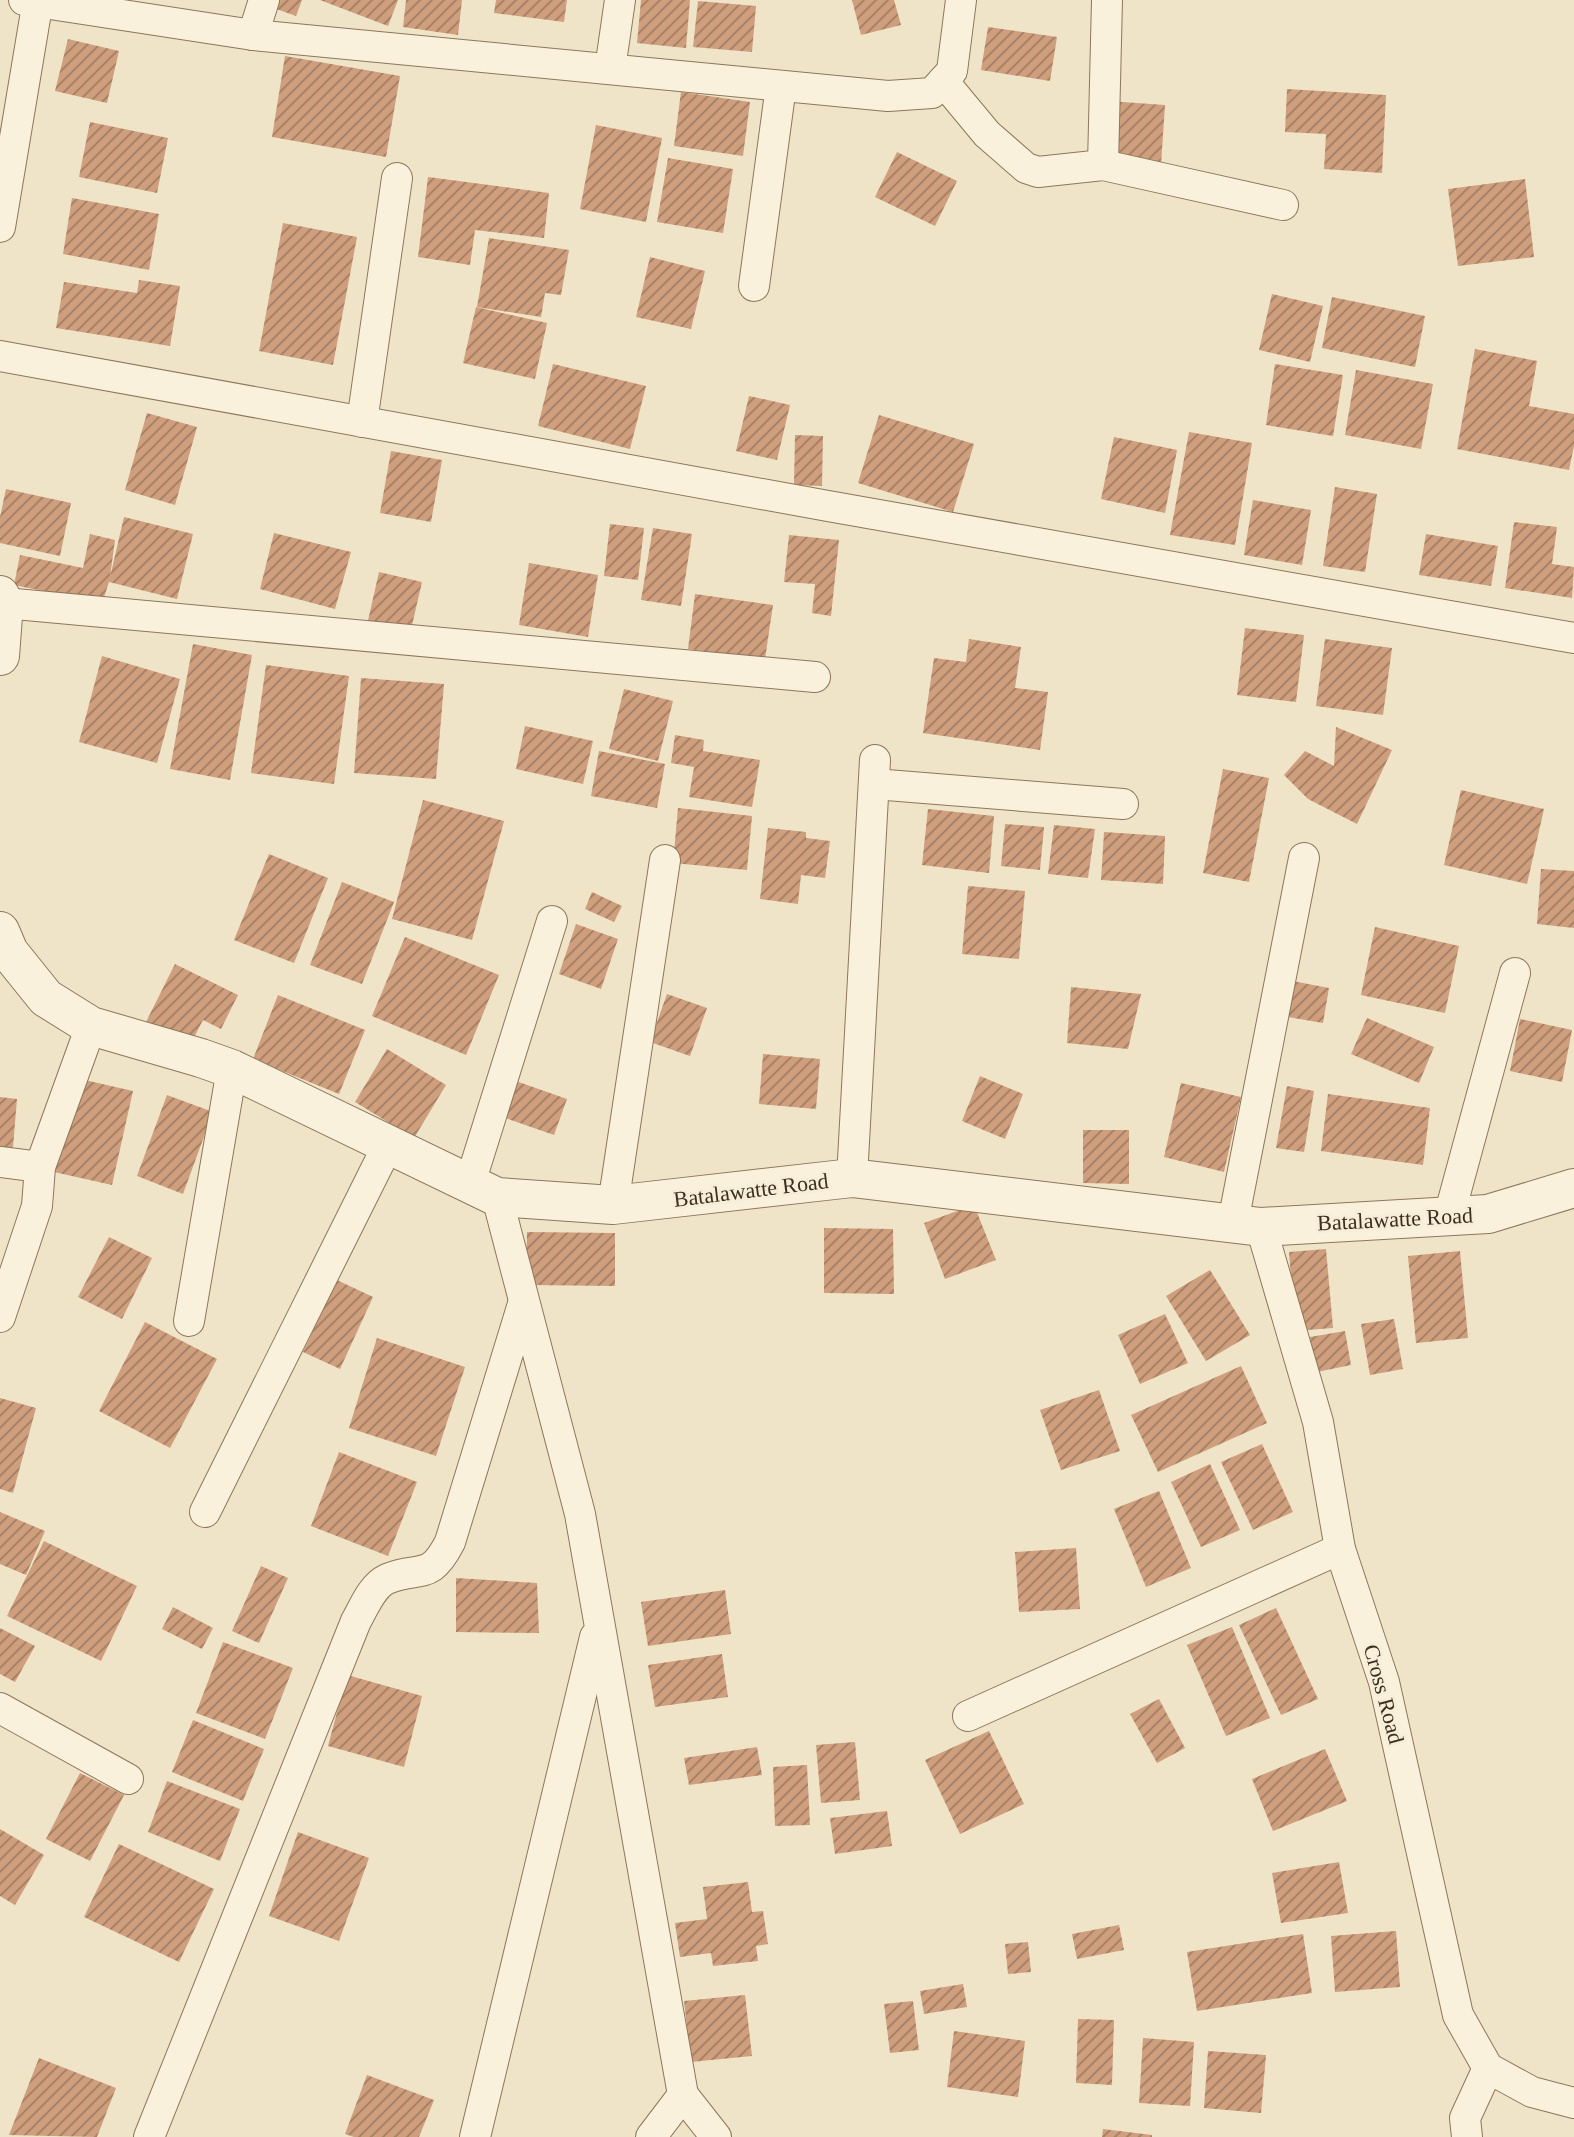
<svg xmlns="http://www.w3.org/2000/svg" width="1574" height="2137" viewBox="0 0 1574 2137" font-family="Georgia,serif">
	<defs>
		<pattern id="building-hatch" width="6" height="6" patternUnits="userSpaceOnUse" patternTransform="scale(2)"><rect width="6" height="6" fill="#cf9f7d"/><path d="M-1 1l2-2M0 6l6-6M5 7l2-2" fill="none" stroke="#a98266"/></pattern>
	</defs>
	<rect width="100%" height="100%" fill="#f0e4c8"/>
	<!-- building -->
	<g fill="url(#building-hatch)">
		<path d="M271 0H302L296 16 268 6Z"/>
		<path d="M320 0H398L388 26Z"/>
		<path d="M406 0H462L458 35 403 27Z"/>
		<path d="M496 0H567L564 22 494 13Z"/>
		<path d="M641 0H690L686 48 637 43Z"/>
		<path d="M852 0H894L901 25 861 35Z"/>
		<path d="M698 1 756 6 752 52 693 47Z"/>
		<path d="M988 27 1057 37 1050 81 981 70Z"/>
		<path d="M68 39 119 51 107 103 55 91Z"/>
		<path d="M285 56 400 76 386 157 272 137Z"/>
		<path d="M1287 89 1386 95 1382 173 1324 169 1326 134 1285 132Z"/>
		<path d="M681 92 750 102 743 156 674 146Z"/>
		<path d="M1108 101 1165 105 1161 165 1104 162Z"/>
		<path d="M90 122 168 138 157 193 79 177Z"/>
		<path d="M596 125 662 138 646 222 580 209Z"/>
		<path d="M897 152 957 181 935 226 875 197Z"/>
		<path d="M668 158 733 169 723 233 657 222Z"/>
		<path d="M428 177 549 193 544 238 475 230 470 265 418 257Z"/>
		<path d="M1525 179 1534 257 1458 266 1448 189Z"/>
		<path d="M72 198 159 214 149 270 63 254Z"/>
		<path d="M283 223 357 237 333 365 259 351Z"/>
		<path d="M489 238 569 250 561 295 545 293 541 317 477 307Z"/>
		<path d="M650 257 705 271 691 329 636 317Z"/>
		<path d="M139 280 180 286 170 346 56 328 64 282 137 293Z"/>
		<path d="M1272 294 1323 306 1310 362 1259 350Z"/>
		<path d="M1332 297 1425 316 1415 367 1322 348Z"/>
		<path d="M476 307 547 323 535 379 463 363Z"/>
		<path d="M1475 349 1537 361 1529 406 1574 414V446L1569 470 1457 449Z"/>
		<path d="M553 364 646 386 630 449 538 426Z"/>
		<path d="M1275 364 1343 375 1333 436 1266 425Z"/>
		<path d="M1356 370 1433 384 1421 449 1345 435Z"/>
		<path d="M749 396 790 405 777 460 736 451Z"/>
		<path d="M147 413 197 427 175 505 125 490Z"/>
		<path d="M879 415 974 444 953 512 858 483Z"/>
		<path d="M1189 432 1252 443 1235 545 1170 535Z"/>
		<path d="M795 435 823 436 822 486 794 485Z"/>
		<path d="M1114 437 1177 450 1165 513 1101 499Z"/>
		<path d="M391 451 442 460 431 522 380 513Z"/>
		<path d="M1335 487 1377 494 1365 572 1323 566Z"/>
		<path d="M6 489 71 503 60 556 0 543V517Z"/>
		<path d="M1253 500 1311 510 1302 565 1244 555Z"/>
		<path d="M124 517 193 534 177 599 109 582 102 603 14 585 20 555 83 568 90 534 115 540 110 577Z"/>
		<path d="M1514 522 1557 527 1552 564 1574 567 1572 598 1505 588Z"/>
		<path d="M610 524 644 528 638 580 604 576Z"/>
		<path d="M653 528 692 534 681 606 641 600Z"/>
		<path d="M274 533 351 552 335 609 260 589Z"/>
		<path d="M1426 534 1498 546 1491 586 1419 575Z"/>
		<path d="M789 535 839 540 831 616 812 613 815 584 784 582Z"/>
		<path d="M529 563 598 575 588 637 519 625Z"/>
		<path d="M379 572 422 582 410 634 367 625Z"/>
		<path d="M695 594 773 605 765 659 688 649Z"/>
		<path d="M1245 628 1304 635 1296 702 1237 695Z"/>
		<path d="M969 639 1021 647 1015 688 1048 692 1040 750 923 733 934 658 966 662Z"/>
		<path d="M1325 639 1392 648 1383 715 1316 706Z"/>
		<path d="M193 644 252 655 230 780 170 769Z"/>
		<path d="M102 656 180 679 157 763 79 742Z"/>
		<path d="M266 665 349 676 334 784 251 773Z"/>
		<path d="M361 678 444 684 436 779 354 773Z"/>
		<path d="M624 689 673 701 658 761 609 749Z"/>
		<path d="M525 726 593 741 583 784 516 769Z"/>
		<path d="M1336 727 1392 750 1357 824 1308 799 1284 775 1305 751 1334 766Z"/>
		<path d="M675 735 704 740 703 751 760 760 752 807 689 797 694 767 671 763Z"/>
		<path d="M599 751 665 764 657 808 591 796Z"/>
		<path d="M1223 769 1269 778 1249 882 1203 873Z"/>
		<path d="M1461 790 1544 809 1527 884 1444 865Z"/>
		<path d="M423 800 504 821 472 940 392 919Z"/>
		<path d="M678 808 752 816 747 870 673 863Z"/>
		<path d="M928 809 994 816 989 873 922 865Z"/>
		<path d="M1005 824 1044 827 1040 870 1001 866Z"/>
		<path d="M1054 825 1095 829 1088 878 1048 874Z"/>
		<path d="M768 828 806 832V838L830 841 825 878 801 875 798 904 760 899Z"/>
		<path d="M1104 832 1165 836 1163 884 1101 880Z"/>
		<path d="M269 854 328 878 294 963 234 940Z"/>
		<path d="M1541 869 1574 871V928L1537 924Z"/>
		<path d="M342 882 394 902 362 984 310 965Z"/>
		<path d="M968 886 1025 891 1019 959 962 954Z"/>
		<path d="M592 892 622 906 614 922 585 909Z"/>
		<path d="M576 924 618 939 601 989 559 974Z"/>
		<path d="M1375 927 1459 946 1445 1013 1361 995Z"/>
		<path d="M405 937 499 975 466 1055 372 1016Z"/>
		<path d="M175 964 238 995 221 1029 203 1020 188 1049 144 1026Z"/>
		<path d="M1282 979 1329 988 1323 1023 1276 1015Z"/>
		<path d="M1071 987 1141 994 1128 1049 1067 1043Z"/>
		<path d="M667 994 707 1008 690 1056 650 1042Z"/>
		<path d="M278 995 365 1030 339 1094 253 1059Z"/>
		<path d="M1367 1018 1434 1047 1419 1083 1351 1054Z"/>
		<path d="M1520 1019 1572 1030 1562 1082 1510 1071Z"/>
		<path d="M387 1049 446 1085 414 1138 355 1102Z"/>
		<path d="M763 1054 820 1059 816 1109 759 1104Z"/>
		<path d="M980 1076 1023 1094 1005 1139 962 1121Z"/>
		<path d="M76 1078 133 1091 112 1185 54 1172Z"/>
		<path d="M507 1078 567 1099 554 1135 494 1114Z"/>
		<path d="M1181 1083 1241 1097 1224 1172 1164 1157Z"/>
		<path d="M1287 1086 1314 1091 1304 1152 1276 1148Z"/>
		<path d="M1328 1094 1430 1108 1423 1165 1321 1151Z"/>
		<path d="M167 1095 213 1112 183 1194 137 1176Z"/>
		<path d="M0 1097 17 1099 12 1159 0 1158Z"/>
		<path d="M1083 1130H1129V1184L1083 1183Z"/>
		<path d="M974 1205 996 1260 945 1279 924 1223Z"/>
		<path d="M824 1228 893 1229 894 1294 824 1293Z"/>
		<path d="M527 1232 615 1233V1286L526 1285Z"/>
		<path d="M109 1237 152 1258 122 1319 78 1297Z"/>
		<path d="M1326 1249 1333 1328 1295 1331 1289 1252Z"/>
		<path d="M1460 1251 1468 1338 1416 1343 1408 1256Z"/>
		<path d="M1210 1270 1250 1335 1206 1361 1166 1296Z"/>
		<path d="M337 1280 373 1297 340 1369 303 1352Z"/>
		<path d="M1165 1314 1188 1363 1140 1384 1118 1335Z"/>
		<path d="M1394 1319 1403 1369 1370 1375 1361 1324Z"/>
		<path d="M145 1322 217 1359 170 1448 99 1411Z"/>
		<path d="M1345 1331 1351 1365 1317 1372 1310 1337Z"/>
		<path d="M377 1338 465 1367 436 1456 349 1428Z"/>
		<path d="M1241 1366 1267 1423 1158 1472 1131 1415Z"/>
		<path d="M1099 1390 1120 1451 1061 1470 1040 1410Z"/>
		<path d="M0 1398 36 1408 13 1493 0 1489Z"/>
		<path d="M1262 1444 1293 1512 1253 1530 1221 1462Z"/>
		<path d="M339 1452 417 1482 388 1556 311 1526Z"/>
		<path d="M1210 1464 1240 1530 1201 1547 1171 1482Z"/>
		<path d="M1159 1491 1191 1568 1146 1587 1114 1509Z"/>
		<path d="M0 1512 45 1531 26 1575 0 1564Z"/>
		<path d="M44 1541 137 1586 101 1661 7 1616Z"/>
		<path d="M1076 1548 1080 1609 1019 1612 1015 1552Z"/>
		<path d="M261 1566 288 1578 259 1643 232 1631Z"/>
		<path d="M456 1578 537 1583 539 1633 456 1632Z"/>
		<path d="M725 1590 731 1634 648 1646 641 1602Z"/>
		<path d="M173 1607 213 1628 202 1649 162 1629Z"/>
		<path d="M1276 1608 1318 1699 1281 1715 1239 1625Z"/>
		<path d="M1232 1627 1270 1718 1226 1736 1187 1645Z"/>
		<path d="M0 1628 35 1646 15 1682 0 1674Z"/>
		<path d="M223 1642 293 1668 265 1739 196 1713Z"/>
		<path d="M722 1654 728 1697 655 1707 648 1665Z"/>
		<path d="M347 1675 422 1696 404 1767 328 1746Z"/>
		<path d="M1159 1699 1185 1748 1157 1763 1130 1714Z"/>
		<path d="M193 1720 264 1749 243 1801 172 1772Z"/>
		<path d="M989 1731 1024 1804 960 1834 925 1760Z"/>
		<path d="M855 1742 860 1800 821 1803 816 1745Z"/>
		<path d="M757 1747 762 1775 689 1785 684 1758Z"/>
		<path d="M1325 1749 1347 1801 1273 1831 1252 1779Z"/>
		<path d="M807 1765 810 1825 775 1826 773 1767Z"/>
		<path d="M80 1773 124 1795 90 1861 46 1839Z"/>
		<path d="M167 1781 240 1809 220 1861 148 1832Z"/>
		<path d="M887 1811 892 1846 835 1854 830 1818Z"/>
		<path d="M0 1829 44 1855 15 1905 0 1896Z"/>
		<path d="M298 1832 369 1858 339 1941 269 1916Z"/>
		<path d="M119 1844 214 1889 179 1962 84 1917Z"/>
		<path d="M1339 1862 1348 1913 1281 1923 1272 1873Z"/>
		<path d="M748 1882 752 1912 763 1911 768 1944 756 1946 758 1961 713 1966 711 1953 680 1957 675 1923 707 1919 703 1887Z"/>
		<path d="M1119 1925 1124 1950 1077 1959 1072 1934Z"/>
		<path d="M1396 1931 1400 1987 1335 1992 1331 1936Z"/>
		<path d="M1303 1934 1312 1993 1197 2011 1187 1952Z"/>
		<path d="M1028 1942 1031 1972 1008 1974 1005 1944Z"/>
		<path d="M963 1984 967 2007 924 2014 920 1991Z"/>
		<path d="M745 1995 752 2056 691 2062 684 2001Z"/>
		<path d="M913 2001 919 2050 890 2053 884 2004Z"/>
		<path d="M1078 2019 1114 2020 1112 2085 1076 2083Z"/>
		<path d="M954 2031 1025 2041 1018 2097 947 2087Z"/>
		<path d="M1143 2038 1194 2042 1190 2106 1139 2103Z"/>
		<path d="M1208 2051 1266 2055 1261 2113 1204 2108Z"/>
		<path d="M39 2058 116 2088 97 2137 9 2135Z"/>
		<path d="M367 2075 434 2100 419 2137H354L345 2134Z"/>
		<path d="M1103 2129 1152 2135V2137H1102Z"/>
	</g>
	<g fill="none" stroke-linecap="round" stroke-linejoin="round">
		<!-- minor casing -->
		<g stroke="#8d765c" stroke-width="32">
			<g id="minor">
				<path d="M24 0 253 35 264 0"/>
				<path d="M253 35 888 96 932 93 952 71 961 0"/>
				<path d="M610 69 620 0"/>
				<path d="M943 81 987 134 1026 168 1038 172 1103 165 1283 205"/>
				<path d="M1103 165 1107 0"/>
				<path d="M0 227 38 0"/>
				<path d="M754 286 781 86"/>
				<path d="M0 356 828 506 1574 638"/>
				<path d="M362 422 397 178"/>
				<path d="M4 603 815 677"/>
				<path d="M874 784 1123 804"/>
				<path d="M0 1162 40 1167"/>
				<path d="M852 1178 875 760"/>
				<path d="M470 1183 552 921"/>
				<path d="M497 1197 580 1514 683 2095 716 2137"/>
				<path d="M613 1205 665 860"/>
				<path d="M1449 1216 1515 973"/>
				<path d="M1233 1222 1304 858"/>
				<path d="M1261 1227 1318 1422 1340 1549 1384 1682 1458 2015 1488 2068 1532 2092 1574 2103"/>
				<path d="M0 1317 37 1206 40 1167 91 1026"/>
				<path d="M189 1321 232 1069"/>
				<path d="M205 1512 389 1143"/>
				<path d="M0 1708 128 1779"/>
				<path d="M968 1716 1340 1549"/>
				<path d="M149 2137 356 1621C364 1607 372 1586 387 1579 420 1565 429 1583 450 1542L523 1304"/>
				<path d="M475 2137 595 1637"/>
				<path d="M651 2137 683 2095"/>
				<path d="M1467 2137 1465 2118 1488 2068"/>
			</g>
		</g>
		<!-- tertiary casing -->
		<g stroke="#8d765c" stroke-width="40">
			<g id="tertiary">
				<path d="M0 595 4 603 0 656"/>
				<path d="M0 931 9 952 46 998 91 1026 201 1058 232 1069 497 1197 613 1205 852 1178 1261 1227 1488 1214 1574 1188"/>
			</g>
		</g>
		<!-- minor -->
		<use href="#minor" stroke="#faf1dc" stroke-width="30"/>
		<!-- tertiary -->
		<use href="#tertiary" stroke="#faf1dc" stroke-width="38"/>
	</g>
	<g text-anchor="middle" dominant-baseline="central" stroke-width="6" stroke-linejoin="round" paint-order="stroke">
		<!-- street labels -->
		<g font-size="22" fill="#3d2e20" stroke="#f7eed8">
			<text transform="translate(751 1190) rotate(-7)">Batalawatte Road</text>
			<text transform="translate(1395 1219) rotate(-3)">Batalawatte Road</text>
			<text transform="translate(1384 1694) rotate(75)">Cross Road</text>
		</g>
	</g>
</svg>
